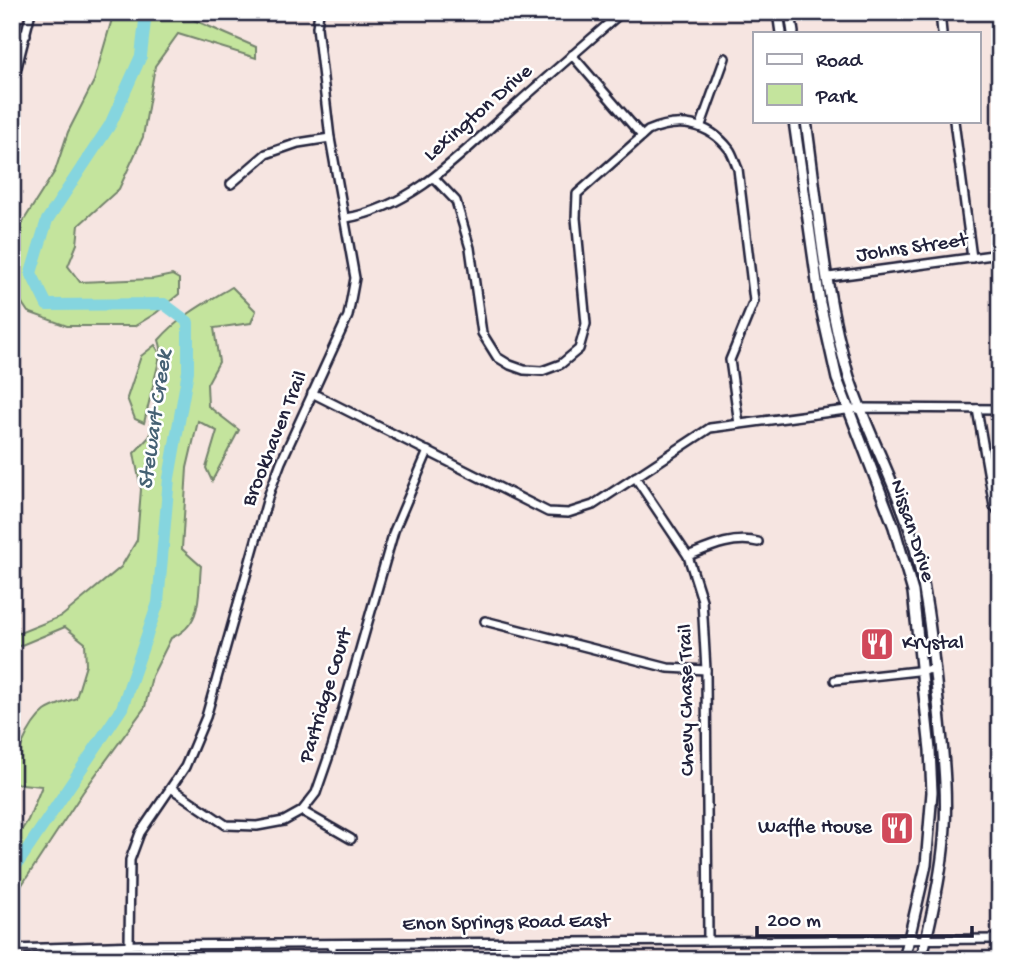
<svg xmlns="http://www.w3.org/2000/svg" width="1012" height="972" viewBox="0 0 1012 972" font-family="'Gochi Hand',sans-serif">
	<rect width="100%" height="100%" fill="#f6e5e1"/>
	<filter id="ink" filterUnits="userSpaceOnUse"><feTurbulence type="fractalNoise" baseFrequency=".0143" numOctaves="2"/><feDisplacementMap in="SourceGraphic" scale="14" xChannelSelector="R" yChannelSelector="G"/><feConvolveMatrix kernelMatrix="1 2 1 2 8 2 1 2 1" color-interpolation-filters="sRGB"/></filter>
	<g filter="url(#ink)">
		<!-- green -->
		<g fill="#c4e49d" stroke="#73836c" stroke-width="2">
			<path d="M114 12H185V16L256 47V58L178 34 155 66 143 137 119 189 79 225 77 244 68 266 80 282 153 279 172 275 179 279V294L156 313 135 326H67L28 312 12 288V239L55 171 68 132 94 81Z"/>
			<path d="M232 287 256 311 251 323 214 328 219 362 207 384 208 406 239 430 212 481 206 468 217 431 198 421 187 468 182 549 201 566C198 595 203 625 171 638L152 676 145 707 83 792 12 900V845L28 820 42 786 12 783C12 763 28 724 45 711 54 705 67 702 76 698L86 665 85 643 65 627 12 649V636L62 616 121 567 137 540 141 489 134 453 150 436C151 404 169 371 159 340 180 316 205 303 232 287Z"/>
			<path d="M155 345 159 352V361L144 423 135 419 127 398 141 356Z"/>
		</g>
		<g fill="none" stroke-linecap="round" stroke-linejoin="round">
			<!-- river -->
			<path stroke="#85d5df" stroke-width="12" d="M12 872 122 708 158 603 169 478 188 371V322L164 304 47 305 31 273 47 220 110 125 141 56 146 12"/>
			<!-- minor casing -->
			<g stroke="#22223b" stroke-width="12">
				<g id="minor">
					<path d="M940 12 942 33"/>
					<path d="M12 33 26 35"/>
					<path d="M572 55 642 136"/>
					<path d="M12 87 31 12"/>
					<path d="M954 121 972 258"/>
					<path d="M701 125 725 58"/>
					<path d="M434 178 456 201 470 248 482 333 497 357 510 365 524 370 542 371 561 364 579 349 586 324 576 218 577 194 648 131C678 118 708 122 729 149 733 154 735 163 738 169L754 301 730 360 739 424"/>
					<path d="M231 184 266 154 298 143 330 138"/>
					<path d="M346 218C413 207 461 154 509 111 546 78 584 45 622 12"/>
					<path d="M829 277 1000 254"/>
					<path d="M312 393 548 512 568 513 593 505 710 428 861 408 1000 409"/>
					<path d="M977 409 994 506 1000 513"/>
					<path d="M635 477 688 556 702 600 706 670 708 940"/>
					<path d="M688 556C710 547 733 536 758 542"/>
					<path d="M485 621 668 668 706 670"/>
					<path d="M835 680 935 669"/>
					<path d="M171 788 226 825 257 826 284 821 302 811 316 793 332 747 394 531 428 451"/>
					<path d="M302 811 351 839"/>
					<path d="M129 946 130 860 140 833 185 767 206 717 269 494 281 462 348 316 355 278 330 138 317 27 319 12"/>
					<path d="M12 949 140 945 1000 939"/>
					<path d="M332 960V944"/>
				</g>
			</g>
			<!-- major casing -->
			<g stroke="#22223b" stroke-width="14">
				<g id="major">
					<path d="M778 12 781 33"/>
					<path d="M790 12 793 33"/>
					<path d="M794 121 820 303 837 379 894 527 913 592 930 750 932 792 926 865 904 960"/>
					<path d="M806 121C818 204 824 296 849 377 866 429 893 478 910 530 927 586 932 644 938 702 943 751 949 801 943 850 939 887 930 924 921 960"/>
				</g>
			</g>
			<!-- minor -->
			<use href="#minor" stroke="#fff" stroke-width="7"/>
			<!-- major -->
			<use href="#major" stroke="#fff" stroke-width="9"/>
		</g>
	</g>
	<!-- icons -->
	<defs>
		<g id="restaurant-square" transform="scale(1.75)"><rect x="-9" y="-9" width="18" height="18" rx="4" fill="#d1495b" stroke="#fff"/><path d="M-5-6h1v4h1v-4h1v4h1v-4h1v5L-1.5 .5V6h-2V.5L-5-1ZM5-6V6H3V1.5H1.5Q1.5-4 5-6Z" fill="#fff"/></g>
	</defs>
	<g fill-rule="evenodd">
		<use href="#restaurant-square" x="877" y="644"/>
		<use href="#restaurant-square" x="897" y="828"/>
	</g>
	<g text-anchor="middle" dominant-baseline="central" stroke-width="5" stroke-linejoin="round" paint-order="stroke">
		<!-- street labels -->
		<g font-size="21" fill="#22223b" stroke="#fff">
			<text transform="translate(479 114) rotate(-41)">Lexington Drive</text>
			<text transform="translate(912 249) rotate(-8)">Johns Street</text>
			<text transform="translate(276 439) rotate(-68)">Brookhaven Trail</text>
			<text transform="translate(911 531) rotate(72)">Nissan Drive</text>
			<text transform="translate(327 696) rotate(-73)">Partridge Court</text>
			<text transform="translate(688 700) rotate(-91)">Chevy Chase Trail</text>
			<text transform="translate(506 924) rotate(-1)">Enon Springs Road East</text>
		</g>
		<!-- poi labels -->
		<g font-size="21" fill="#22223b" stroke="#fff" text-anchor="start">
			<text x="902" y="644">Krystal</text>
			<text x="872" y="828" text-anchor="end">Waffle House</text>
		</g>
		<!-- water labels -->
		<g font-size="23" font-style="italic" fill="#456174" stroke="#fff">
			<text transform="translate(156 420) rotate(-82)">Stewart Creek</text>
		</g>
	</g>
	<!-- margin -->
	<rect width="1012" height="972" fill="none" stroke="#fff" stroke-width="42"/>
	<rect x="21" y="21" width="970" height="930" fill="none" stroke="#22223b" stroke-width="2.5" filter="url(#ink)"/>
	<!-- legend -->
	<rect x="753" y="32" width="228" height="91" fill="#ffffff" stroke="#a7a7b1" stroke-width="2"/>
	<rect x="767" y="54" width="35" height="10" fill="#ffffff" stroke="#a7a7b1" stroke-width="2"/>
	<text x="816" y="66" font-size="21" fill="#22223b">Road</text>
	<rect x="767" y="84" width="35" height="21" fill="#c4e49d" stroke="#a7a7b1" stroke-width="2"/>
	<text x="816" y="102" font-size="21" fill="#22223b">Park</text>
	<!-- scale -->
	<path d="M757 926v10h215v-10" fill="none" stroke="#22223b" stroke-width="3.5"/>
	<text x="767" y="926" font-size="21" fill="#22223b" stroke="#ffffff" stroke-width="5" paint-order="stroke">200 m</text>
</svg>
